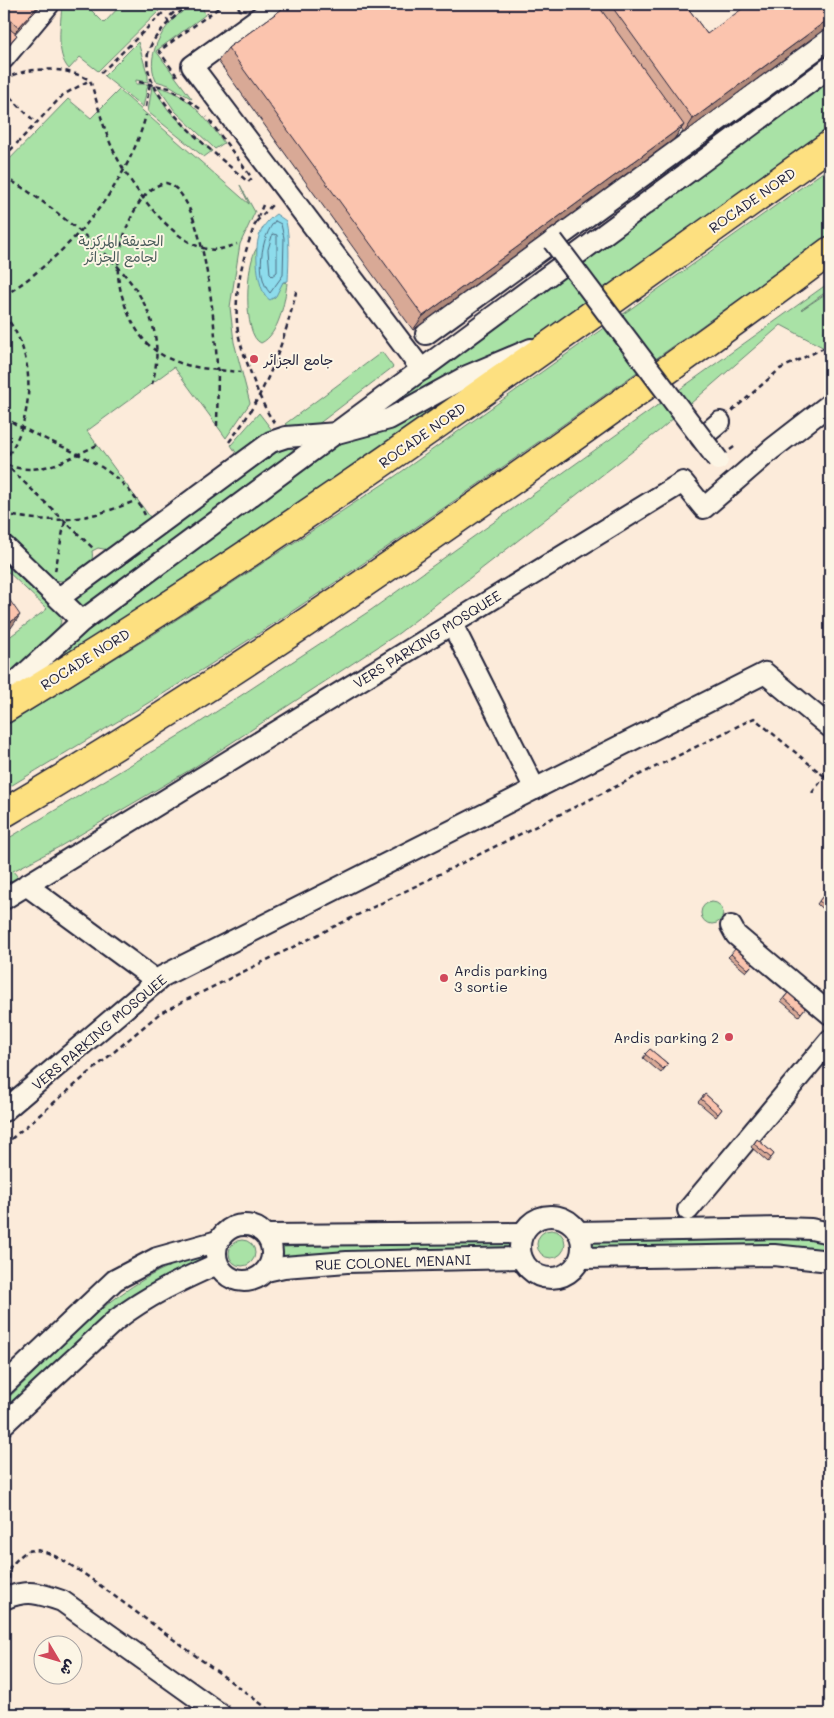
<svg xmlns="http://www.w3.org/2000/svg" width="834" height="1718" viewBox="0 0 834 1718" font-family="Mali,'Playpen Sans Arabic',sans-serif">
	<rect width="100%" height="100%" fill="#fcebda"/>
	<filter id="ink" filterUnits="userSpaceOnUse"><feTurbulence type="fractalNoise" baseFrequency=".02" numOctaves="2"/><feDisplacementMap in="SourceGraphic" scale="10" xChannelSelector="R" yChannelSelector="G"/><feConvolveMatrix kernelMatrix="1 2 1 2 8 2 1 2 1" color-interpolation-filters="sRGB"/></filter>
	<g filter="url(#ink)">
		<!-- green -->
		<g fill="#a9e2a6" stroke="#668270">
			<path d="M62 4H85L104 23 122 4H166L98 71 80 57 69 69C55 54 61 23 62 4Z"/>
			<path d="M193 4 202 5 205 15 156 51 192 99 169 85 156 81C143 52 167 19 193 4Z"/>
			<path d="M138 42 148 76V82L136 80V84H148L143 107 104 76Z"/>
			<path d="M830 67V128L359 462 79 647 55 659V653L337 433Z"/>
			<path d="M152 86 169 111 212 151 204 157 148 112Z"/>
			<path d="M158 87C187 92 208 121 224 143L215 149 175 111Z"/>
			<path d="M119 90 249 204 240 185 255 212 240 244 230 307 234 342 250 403 226 438 174 367 87 431 150 517 237 454 231 445 259 413 272 430 230 467 109 550 98 548 92 551C95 566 82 573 71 582L53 580 4 537V165L68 99 91 118Z"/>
			<path d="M830 167V234C643 368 456 503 264 630 179 686 91 737 4 790V727L159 631 394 477Z"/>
			<path d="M257 248 259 277 265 296 274 298 283 282 287 283C285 301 279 335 261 343 242 336 246 261 257 248Z"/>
			<path d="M830 282V289L801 310 830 291V351L781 325 660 430 399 633 193 768 59 847 13 871 21 881 4 892V841L190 729 371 610Z"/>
			<path d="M382 352 393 367 317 425 289 427 285 424Z"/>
			<path d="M286 447 299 451 81 610 73 604 74 595 257 457Z"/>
			<path d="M4 563 60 615C69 632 17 670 4 679V641L47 609 4 568Z"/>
			<circle cx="712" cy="913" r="11"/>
			<circle cx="551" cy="1244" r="14"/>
			<path d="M802 1239 830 1243V1252L802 1247 589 1250V1242Z"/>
			<circle cx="242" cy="1253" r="13"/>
			<path d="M514 1240V1250L282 1257V1247Z"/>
			<path d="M205 1254 206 1262 176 1272 133 1295 4 1416V1402C64 1345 120 1275 205 1254Z"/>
		</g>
		<!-- water -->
		<path fill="#8ddcec" stroke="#6292a5" d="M276 214 286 221C290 241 289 261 288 281L283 282 276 296 270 300C257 293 255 253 258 240 260 230 267 220 276 214Z"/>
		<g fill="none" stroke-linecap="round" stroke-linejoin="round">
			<!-- shore -->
			<g stroke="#4d6c82" stroke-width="1">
				<path d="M275 221 281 224 284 238 283 275 270 293C255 277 261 236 275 221Z"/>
				<path d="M273 234 277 235V272L272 276 270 274 268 250Z"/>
			</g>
			<!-- minor casing -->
			<g stroke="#22223b" stroke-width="24">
				<g id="minor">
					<path d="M278 4 192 66 422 370"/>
					<path d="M4 58 49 4"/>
					<path d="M426 334 830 39"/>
					<path d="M701 438 720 422"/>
					<path d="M4 546 82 621"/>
					<path d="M59 598 271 442 286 437 337 433 389 419 467 376 531 349"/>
					<path d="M452 624 535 789"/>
					<path d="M4 693 82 621 830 67"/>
					<path d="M26 885 157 981"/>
					<path d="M4 899 683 482 704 508 772 449 830 404"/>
					<path d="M731 926 736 935 830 1014"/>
					<path d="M4 1111 163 976 765 673 830 727"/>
					<path d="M688 1210 830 1040"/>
					<circle cx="551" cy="1247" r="31"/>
					<circle cx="244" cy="1253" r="28"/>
					<path d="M578 1232 782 1228 811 1229 830 1233"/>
					<path d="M266 1235 522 1233"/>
					<path d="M581 1258 774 1255 830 1261"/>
					<path d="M266 1271 284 1267 347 1262 521 1258"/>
					<path d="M4 1385 115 1280 157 1258 218 1241"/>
					<path d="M4 1424 116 1320C147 1296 181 1280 217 1264"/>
					<path d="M4 1599C27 1589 39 1593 62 1601L220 1714"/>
				</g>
			</g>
			<!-- highway casing -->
			<g stroke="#22223b" stroke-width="31">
				<g id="highway">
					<path d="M4 709C289 537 558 338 830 145"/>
					<path d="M4 813C180 710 349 595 517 477 622 403 727 328 830 251"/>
				</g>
			</g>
			<!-- path -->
			<g stroke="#22223b" stroke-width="2.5" stroke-dasharray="5 4" stroke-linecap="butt">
				<path d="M189 4C175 17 156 31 149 50 134 94 219 156 248 182L252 178 207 117"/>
				<path d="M207 4 208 15"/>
				<path d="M241 11 238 7 242 4"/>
				<path d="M169 23 167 19 183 4"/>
				<path d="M101 73 172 4"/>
				<path d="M177 76 159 51 224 4"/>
				<path d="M4 79C31 66 63 66 90 80 97 101 102 124 111 145 125 178 167 238 203 248 215 252 226 248 237 244"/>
				<path d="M139 82 170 88 202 110"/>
				<path d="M4 91 36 123"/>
				<path d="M146 107 150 83"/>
				<path d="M4 157 63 95 90 80"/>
				<path d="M4 177C29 190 50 207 72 225 122 265 172 314 152 384"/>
				<path d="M263 205C246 244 232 288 238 332 240 344 245 357 249 368 256 388 263 407 275 424"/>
				<path d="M256 222 272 205"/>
				<path d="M4 296C68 254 126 190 146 115"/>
				<path d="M4 315C38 354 35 421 4 461"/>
				<path d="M732 411 780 369 830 345"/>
				<path d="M4 417C52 449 118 457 145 515"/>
				<path d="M217 426 218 372 217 368C216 334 205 192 166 183 136 186 116 248 118 275 120 298 133 332 151 347 177 369 209 369 241 372"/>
				<path d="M229 442C265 397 284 344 297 288"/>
				<path d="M730 450 737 445"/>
				<path d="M4 463 95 550"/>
				<path d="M7 465C39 477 68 459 97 445"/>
				<path d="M4 514C54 525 88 520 135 501"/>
				<path d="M55 571 65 521"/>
				<path d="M812 793 830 769"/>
				<path d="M4 1145 160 1013 754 718 830 781"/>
				<path d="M9 1579 10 1567C15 1562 21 1554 28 1551 46 1546 69 1565 83 1573L275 1714"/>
			</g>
			<!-- minor -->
			<use href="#minor" stroke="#fcf5e5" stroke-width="20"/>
			<!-- highway -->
			<use href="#highway" stroke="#fde080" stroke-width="28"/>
			<!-- minor-bridge casing -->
			<g stroke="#22223b" stroke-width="24" stroke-linecap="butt">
				<path id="minor-bridge" d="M553 241 718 460"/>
			</g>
			<!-- minor-bridge -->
			<use href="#minor-bridge" stroke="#fcf5e5" stroke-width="20"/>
		</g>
		<!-- wall -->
		<g fill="#d8a996" stroke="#22223b">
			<path d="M4 4H42L15 33 9 45 4 52Z"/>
			<path d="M289 4H685L707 34 830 4V25L684 133 681 129 674 139 413 330 218 61 228 48Z"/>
			<path d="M823 896 830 903V916L817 904Z"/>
			<path d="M731 954 753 964 746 972 728 957Z"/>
			<path d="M788 993 805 1008 799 1016 781 1001Z"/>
			<path d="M650 1049 668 1064 661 1073 643 1058Z"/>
			<path d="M705 1094 722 1109 716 1117 698 1102Z"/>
			<path d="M757 1139 774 1154 768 1162 751 1147Z"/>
		</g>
		<!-- shaded-wall -->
		<g fill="#b0897a" stroke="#22223b">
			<path d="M40 4H42L11 38 19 27Z"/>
			<path d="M830 18V25L684 133 693 119Z"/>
			<path d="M17 35 9 45 4 52V49Z"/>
			<path d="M684 125 674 139 413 330 423 316Z"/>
			<path d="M20 615 11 628 4 634V627Z"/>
		</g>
		<!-- building -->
		<g fill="#fbc4ae" stroke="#22223b">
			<path d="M4 4H40L19 27 4 15Z"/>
			<path d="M289 4H597L684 125 423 316 228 48Z"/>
			<path d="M610 4H685L707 34 749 4H830V18L693 119Z"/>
			<path d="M4 24 17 35 4 49Z"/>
			<path d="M4 592 20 615 4 627Z"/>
			<path d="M823 896 830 903V910L819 901Z"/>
			<path d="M735 949 753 964 748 969 731 954Z"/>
			<path d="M788 993 805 1008 801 1013 784 998Z"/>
			<path d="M650 1049 668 1064 663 1069 645 1054Z"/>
			<path d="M705 1094 722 1109 718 1114 701 1099Z"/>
			<path d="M757 1139 774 1154 771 1158 754 1144Z"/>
		</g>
	</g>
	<!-- markers -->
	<g fill="#d1495b" stroke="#fcf5e5" stroke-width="2">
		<circle cx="254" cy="359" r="5"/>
		<circle cx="444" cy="978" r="5"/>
		<circle cx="729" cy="1037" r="5"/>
	</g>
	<g text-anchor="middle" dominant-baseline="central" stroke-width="4" stroke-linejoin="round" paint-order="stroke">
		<!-- street labels -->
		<g font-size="14" fill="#22223b" stroke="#fcf5e5">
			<text transform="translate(752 200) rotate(-35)">ROCADE NORD</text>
			<text transform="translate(422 435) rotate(-35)">ROCADE NORD</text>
			<text transform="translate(427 639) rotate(-32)">VERS PARKING MOSQUEE</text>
			<text transform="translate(85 659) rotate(-32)">ROCADE NORD</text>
			<text transform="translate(99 1032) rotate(-40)">VERS PARKING MOSQUEE</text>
			<text transform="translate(393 1262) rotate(-2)">RUE COLONEL MENANI</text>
		</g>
		<!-- park labels -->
		<g font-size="14" fill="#4a5c5b" stroke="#fcf5e5">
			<text x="121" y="240">الحديقة المركزية<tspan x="121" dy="16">لجامع الجزائر</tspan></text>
		</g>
		<!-- poi labels -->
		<g font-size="14" fill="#22223b" stroke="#fcf5e5" text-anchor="start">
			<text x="264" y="359">جامع الجزائر</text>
			<text x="454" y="970">Ardis parking<tspan x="454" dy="16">3 sortie</tspan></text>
			<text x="719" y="1037" text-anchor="end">Ardis parking 2</text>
		</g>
	</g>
	<!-- margin -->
	<rect width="834" height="1718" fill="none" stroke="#fcf5e5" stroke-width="20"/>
	<rect x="10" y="10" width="814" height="1698" fill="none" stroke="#22223b" stroke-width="2" filter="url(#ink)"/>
	<!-- north arrow -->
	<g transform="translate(58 1660) rotate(128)"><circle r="24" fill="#fcf5e5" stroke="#a5a1a1"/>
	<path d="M0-4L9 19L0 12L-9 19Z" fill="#d1495b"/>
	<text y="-8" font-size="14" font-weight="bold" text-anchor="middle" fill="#22223b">ش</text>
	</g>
</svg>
